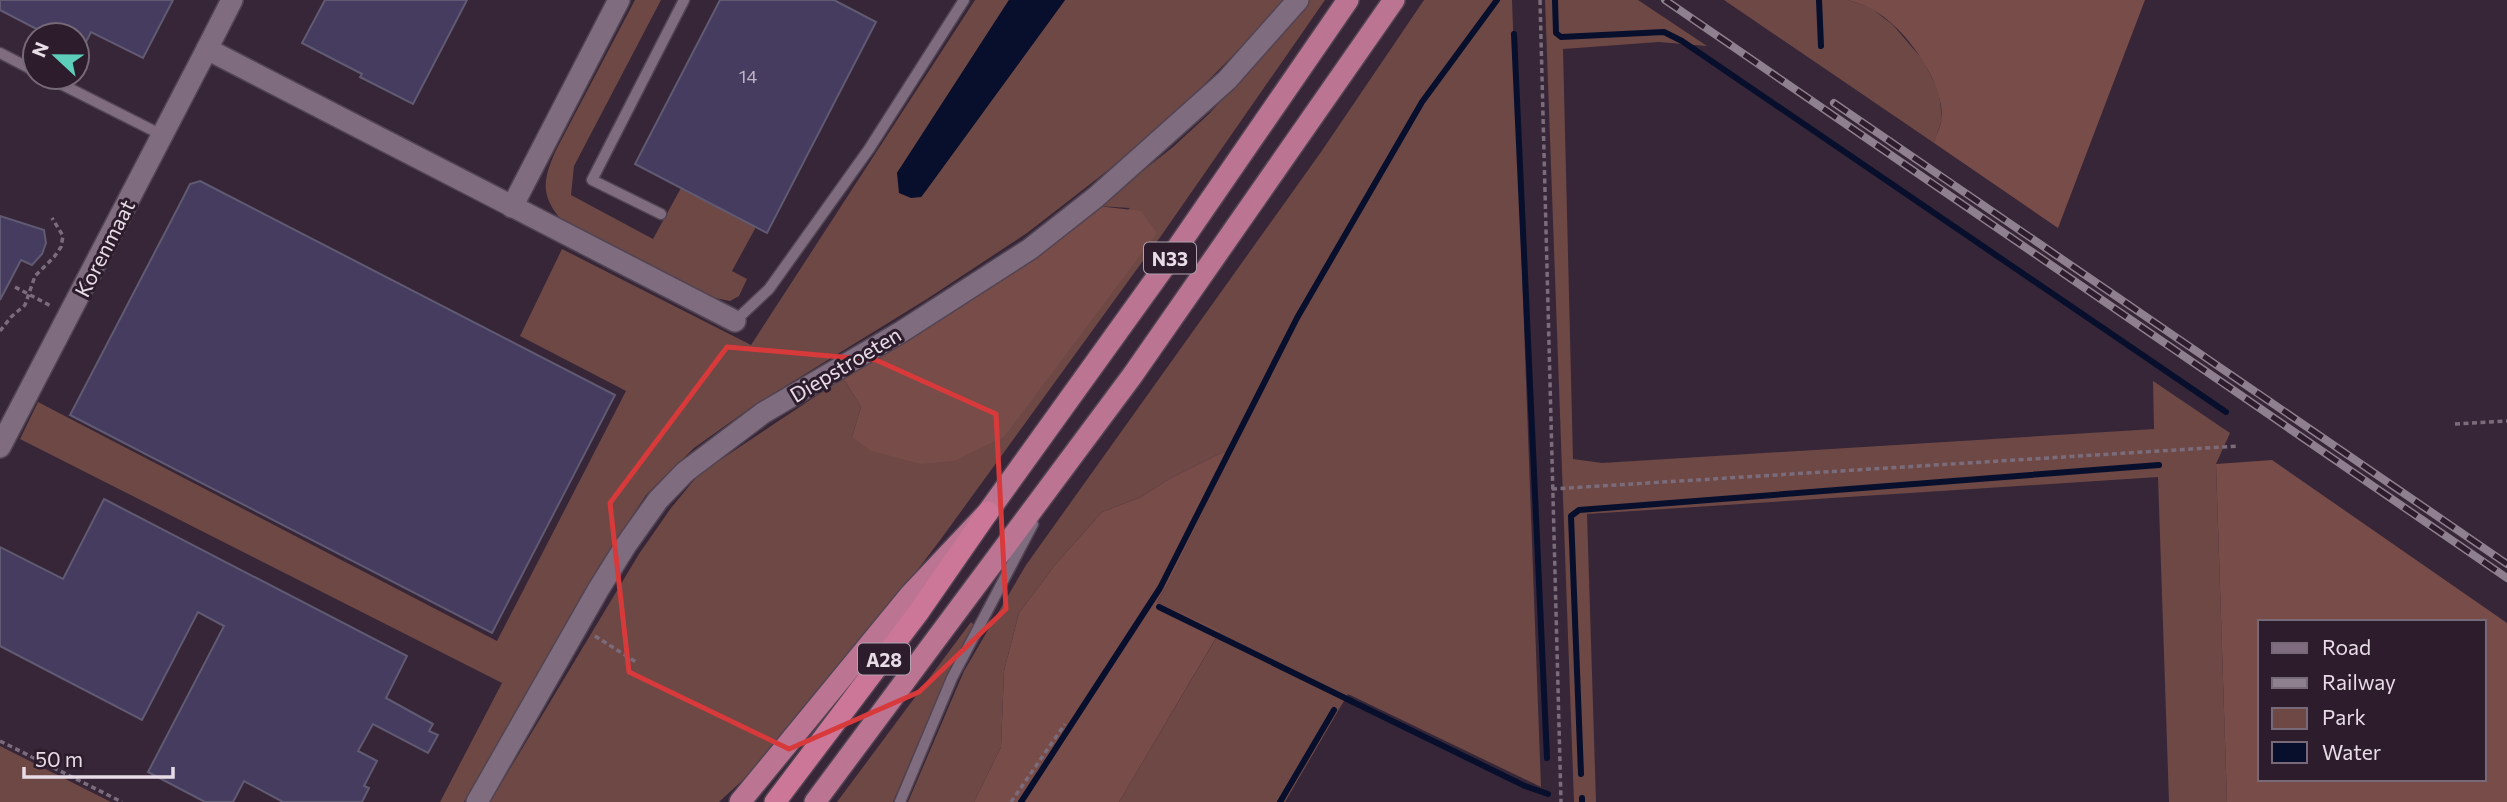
<svg xmlns="http://www.w3.org/2000/svg" width="2507" height="802" viewBox="0 0 2507 802" font-family="Commissioner,sans-serif">
	<rect width="100%" height="100%" fill="#362637"/>
	<!-- green -->
	<g fill="#6d4845">
		<path d="M635 0H661L574 166 571 195 653 239 681 188 756 227 732 271 747 279 739 296 730 301 710 297 564 223C540 196 542 182 556 150Z"/>
		<path d="M975 0H1009L897 173 921 197 1065 0H1283L1263 25 1182 107 1129 154 1027 233 927 299 753 406 694 448 646 495 599 566 464 802H440L502 683 20 439 38 402 497 641 626 391 520 336 562 249 751 345Z"/>
		<path d="M1310 0H1325L1161 236 941 539 858 648 769 756 719 802H490L639 554 671 508 699 474 843 378 861 407 852 437 1130 208 1098 206 1173 147 1210 113Z"/>
		<path d="M1424 0H1512L1541 787 1348 694 1285 802H1119L1219 633 1157 602 1171 579 1232 451 1219 454 1169 479 1141 497 1102 512 1055 565 1019 613 1004 671 1001 747 974 802H908L964 671 1026 565 1321 152Z"/>
		<path d="M1545 0H1638L1707 46 1659 42 1563 49 1573 459 1602 463 2154 429 2153 381 2230 433 2216 464 2227 802H2169L2158 477 1587 514 1596 802H1574Z"/>
		<path d="M1724 0H1848L1870 7 1893 25 1923 60 1939 92 1942 119 1934 143Z"/>
		<path d="M971 622 974 625 948 673 893 802H837Z"/>
		<path d="M0 746 111 802H0Z"/>
	</g>
	<!-- forest -->
	<g fill="#774c49" fill-rule="evenodd">
		<path d="M1848 0H2145L2058 228 1934 143C1936 135 1941 126 1942 117 1943 79 1902 23 1868 7 1862 4 1854 2 1848 0Z"/>
		<path d="M1098 206 1141 211 1157 233 1004 437 954 461 921 464 871 451 852 437 861 407 843 378Z"/>
		<path d="M1233 450 1171 579 1157 602 1220 631 1119 802H974L1001 747 1004 671 1019 613 1055 565 1102 512 1141 497 1169 479 1219 454Z"/>
		<path d="M2272 460 2507 623V802H2227L2216 464ZM2260 622H2484V779H2260Z"/>
	</g>
	<!-- water -->
	<path fill="#070f2c" d="M1009 0H1065L925 192 921 197 911 198 899 193 897 173Z"/>
	<g fill="none" stroke-linecap="round" stroke-linejoin="round">
		<!-- stream -->
		<g stroke="#070f2c" stroke-width="6">
			<path d="M1555 0 1556 33 1561 37 1664 32 1682 41 2226 412"/>
			<path d="M1819 0 1821 46"/>
			<path d="M1514 34 1547 758"/>
			<path d="M1159 607 1525 786 1548 794"/>
			<path d="M1581 774 1571 516 1579 510 2159 465"/>
			<path d="M1582 798V802"/>
			<path d="M1021 802 1160 588 1297 318 1422 102 1497 0"/>
			<path d="M1280 802 1334 710"/>
		</g>
	</g>
	<!-- building -->
	<g fill="#463c5f" stroke="#605a72" stroke-width="2">
		<path d="M0 0H173L143 58 91 32 77 60V35H48L0 10Z"/>
		<path d="M325 0H467L413 104 360 77 362 74 302 43Z"/>
		<path d="M720 0H834L876 22 767 233 635 164Z"/>
		<path d="M200 181 615 395 492 633 70 415 183 198 190 184Z"/>
		<path d="M0 216 44 230 46 243 42 254 32 265 21 260 0 300Z"/>
		<path d="M104 499 407 656 386 698 433 724 429 731 438 735 428 753 373 724 358 751 377 761 364 786 369 788 362 802H283L244 781 233 802H205L148 772 224 626 198 612 142 720 0 646V547L63 579Z"/>
	</g>
	<g fill="none" stroke-linecap="round" stroke-linejoin="round">
		<!-- service casing -->
		<g stroke="#524452" stroke-width="13">
			<g id="service">
				<path d="M0 53 35 71"/>
				<path d="M47 77 162 135"/>
				<path d="M661 214 592 180 684 0"/>
				<path d="M735 321 769 289 869 149 964 0"/>
				<path d="M900 802 952 678 1033 524"/>
			</g>
		</g>
		<!-- minor casing -->
		<g stroke="#524452" stroke-width="24">
			<g id="minor">
				<path d="M232 0 207 49 735 321"/>
				<path d="M512 207 619 0"/>
				<path d="M0 447 207 49"/>
			</g>
		</g>
		<!-- tertiary casing -->
		<g stroke="#524452" stroke-width="24">
			<path id="tertiary" d="M477 802 598 590 626 545 658 500 685 472 763 413 901 332 1030 249 1096 197 1227 80 1298 0"/>
		</g>
		<!-- trunk casing -->
		<g stroke="#524452" stroke-width="24">
			<g id="trunk">
				<path d="M740 802 910 595 988 512 1162 270 1348 0"/>
				<path d="M815 802 1132 376 1394 0"/>
			</g>
		</g>
		<!-- motorway casing -->
		<g stroke="#524452" stroke-width="24">
			<path id="motorway" d="M775 802 918 613 988 512"/>
		</g>
		<!-- path -->
		<g stroke="#7b6c7b" stroke-width="3.5" stroke-dasharray="5 3.5" stroke-linecap="butt">
			<path d="M1540 0 1561 802"/>
			<path d="M15 287 51 306"/>
			<path d="M0 331 11 317 25 305 35 276 54 257 61 247 63 236 52 218"/>
			<path d="M2455 424 2507 421"/>
			<path d="M1552 489 2239 446"/>
			<path d="M595 636 636 662"/>
			<path d="M0 741 122 802"/>
			<path d="M1011 802 1065 724"/>
		</g>
		<!-- service -->
		<use href="#service" stroke="#7f6c7f" stroke-width="10"/>
		<!-- minor -->
		<use href="#minor" stroke="#7f6c7f" stroke-width="21"/>
		<!-- tertiary -->
		<use href="#tertiary" stroke="#7f6c7f" stroke-width="21"/>
		<!-- trunk -->
		<use href="#trunk" stroke="#bc7493" stroke-width="21"/>
		<!-- motorway -->
		<use href="#motorway" stroke="#cc7698" stroke-width="21"/>
		<!-- rail casing -->
		<g stroke="#8e808e" stroke-width="8">
			<g id="rail">
				<path d="M1665 0 2507 578"/>
				<path d="M1834 103 2507 564"/>
			</g>
		</g>
		<!-- rail -->
		<use href="#rail" stroke="#2c1c2c" stroke-width="5" stroke-dasharray="16" stroke-linecap="butt"/>
	</g>
	<!-- marked area -->
	<path fill="none" stroke="#d83a3b" stroke-width="5" stroke-linejoin="round" d="M727 347 876 360 996 414 1006 609 919 692 789 749 629 672 610 503Z"/>
	<g text-anchor="middle" dominant-baseline="central" stroke-width="6" stroke-linejoin="round" paint-order="stroke">
		<!-- number labels -->
		<g font-size="18" fill="#c0b4c5">
			<text x="748" y="76">14</text>
		</g>
		<!-- shield labels -->
		<g fill="#2c1c2c" stroke="#b0a2af" stroke-width="2">
			<rect x="1144" y="242.5" width="52" height="31" rx="5"/>
			<rect x="858" y="643.5" width="52" height="31" rx="5"/>
		</g>
		<g font-size="19" font-weight="bold" fill="#e8dce7">
			<text x="1170" y="258">N33</text>
			<text x="884" y="659">A28</text>
		</g>
		<!-- street labels -->
		<g font-size="21" fill="#e8dce7" stroke="#2c1c2c">
			<text transform="translate(104 248) rotate(-63)">Korenmaat</text>
			<text transform="translate(845 364) rotate(-31)">Diepstroeten</text>
		</g>
	</g>
	<!-- legend -->
	<rect x="2258" y="620" width="228" height="161" fill="#2c1c2c" stroke="#776977" stroke-width="2"/>
	<rect x="2272" y="643" width="35" height="10" fill="#7f6c7f" stroke="#776977" stroke-width="2"/>
	<text x="2322" y="655" font-size="21" fill="#e8dce7">Road</text>
	<rect x="2272" y="678" width="35" height="10" fill="#8e808e" stroke="#776977" stroke-width="2"/>
	<text x="2322" y="690" font-size="21" fill="#e8dce7">Railway</text>
	<rect x="2272" y="708" width="35" height="21" fill="#6d4845" stroke="#776977" stroke-width="2"/>
	<text x="2322" y="725" font-size="21" fill="#e8dce7">Park</text>
	<rect x="2272" y="742" width="35" height="21" fill="#070f2c" stroke="#776977" stroke-width="2"/>
	<text x="2322" y="760" font-size="21" fill="#e8dce7">Water</text>
	<!-- north arrow -->
	<g transform="translate(56 56) rotate(292)"><circle r="33" fill="#2c1c2c" stroke="#776977" stroke-width="2"/>
	<path d="M0-5L12 26L0 18L-12 26Z" fill="#5cceba"/>
	<text y="-10" font-size="19" font-weight="bold" text-anchor="middle" fill="#e8dce7">N</text>
	</g>
	<!-- scale -->
	<path d="M24 767v10h149v-10" fill="none" stroke="#e8dce7" stroke-width="3.5"/>
	<text x="35" y="767" font-size="21" fill="#e8dce7" stroke="#2c1c2c" stroke-width="5" paint-order="stroke">50 m</text>
</svg>
